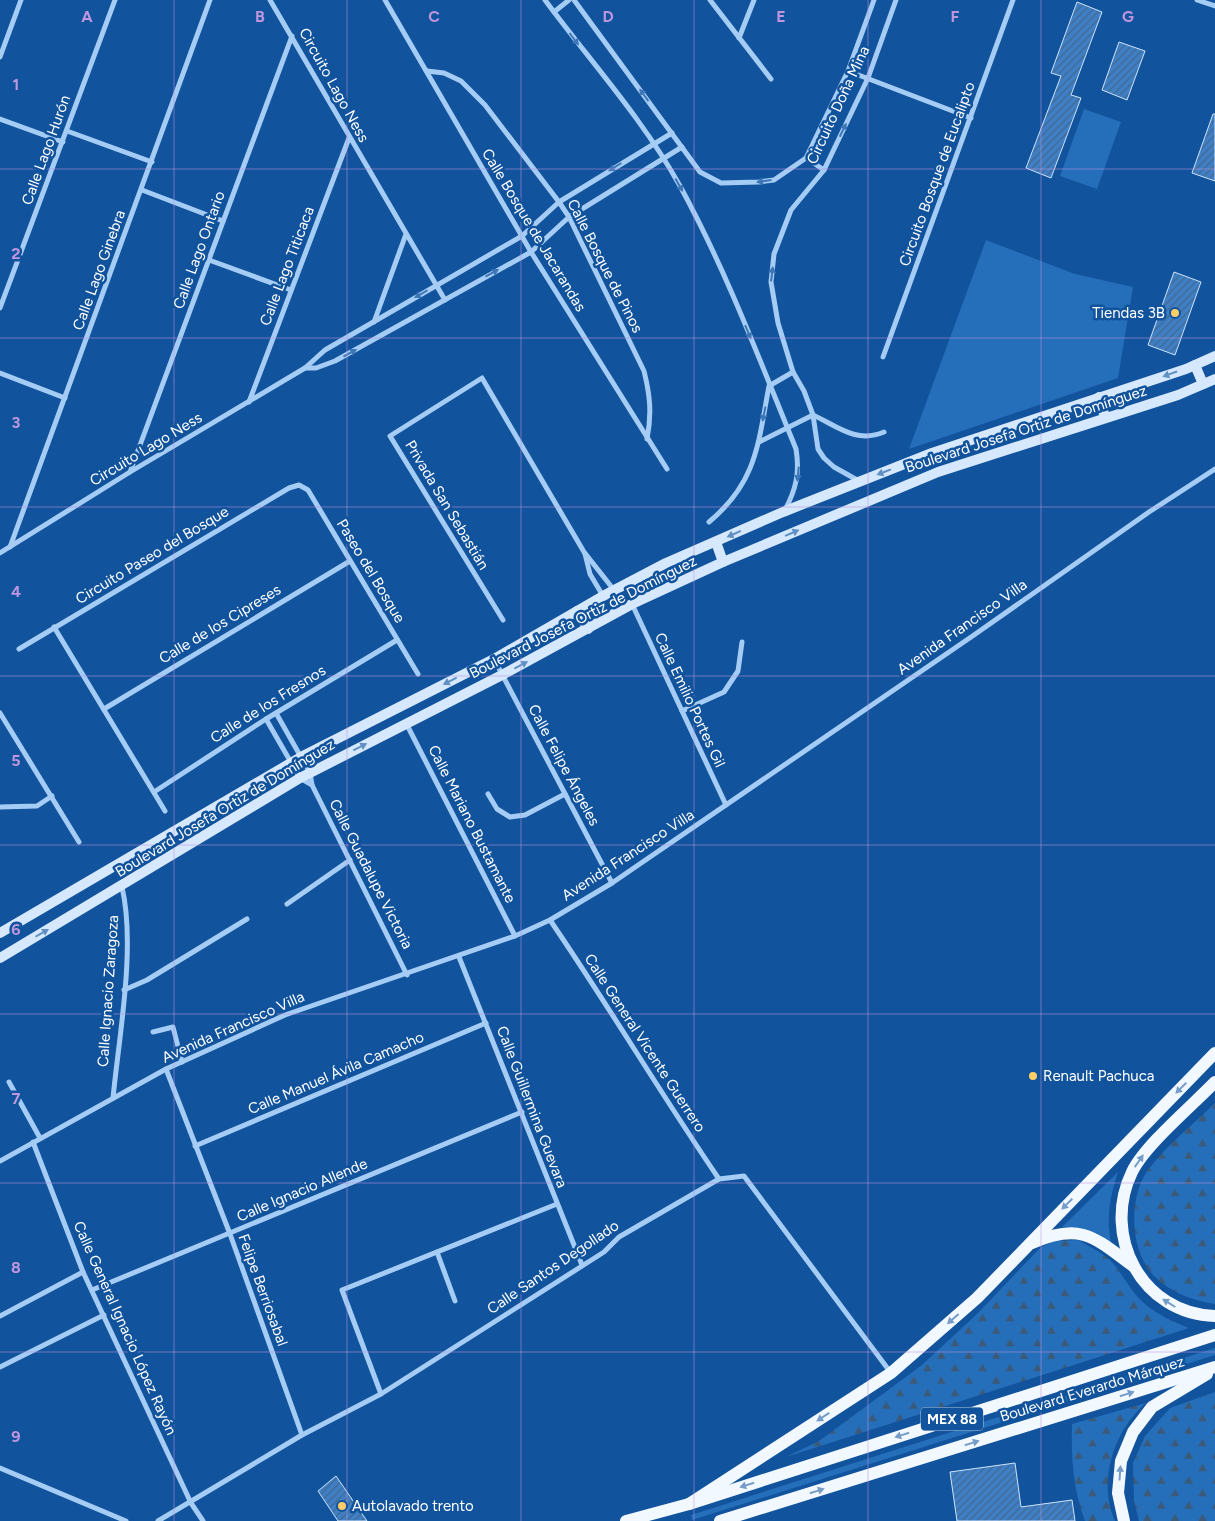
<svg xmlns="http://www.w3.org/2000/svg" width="1215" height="1521" viewBox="0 0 1215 1521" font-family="Figtree,sans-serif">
	<defs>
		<pattern id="forest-firs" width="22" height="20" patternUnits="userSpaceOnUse" patternTransform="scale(1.25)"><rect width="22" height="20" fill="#246eba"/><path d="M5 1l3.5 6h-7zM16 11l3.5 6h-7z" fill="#3c5a78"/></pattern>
		<pattern id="building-hatch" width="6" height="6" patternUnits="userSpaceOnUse" patternTransform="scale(1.25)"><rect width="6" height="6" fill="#3e7fc5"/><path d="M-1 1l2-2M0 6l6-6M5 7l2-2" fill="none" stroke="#44688f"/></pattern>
	</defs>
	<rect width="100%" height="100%" fill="#11539c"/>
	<!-- green -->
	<g fill="#246eba">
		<path d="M1084 109 1121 122 1097 189 1060 176Z"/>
		<path d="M986 240 1075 274 1133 287 1118 378 909 449Z"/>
		<path d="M1118 1172C1110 1197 1106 1217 1111 1243L1097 1233 1062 1227Z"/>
		<path d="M1215 1348V1355L692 1520 691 1515Z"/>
	</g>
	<!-- forest -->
	<g fill="url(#forest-firs)">
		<path d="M1215 1103V1304C1193 1301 1170 1292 1154 1276 1131 1252 1129 1206 1143 1178 1156 1154 1195 1123 1215 1103Z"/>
		<path d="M1078 1240C1090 1247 1108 1255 1116 1267 1125 1279 1133 1294 1145 1304 1158 1315 1174 1322 1189 1328L786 1457 819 1441 922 1365 977 1314 1041 1247 1055 1241Z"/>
		<path d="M1215 1392V1521H1139L1134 1501 1133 1463 1145 1436 1170 1408Z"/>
		<path d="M1146 1403C1114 1430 1097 1481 1115 1521H1085C1073 1490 1071 1457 1072 1424Z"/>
	</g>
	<!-- building -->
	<g fill="url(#building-hatch)" stroke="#cee5fe">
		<path d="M1077 2 1102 12 1071 95 1081 98 1051 178 1026 168 1061 76 1051 73Z"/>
		<path d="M1119 42 1145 51 1127 100 1102 90Z"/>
		<path d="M1213 114H1215V181L1192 173Z"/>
		<path d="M1174 272 1201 282 1175 355 1148 345Z"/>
		<path d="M1015 1463 1021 1507 1072 1500 1075 1521H957L950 1472Z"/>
		<path d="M336 1476 367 1521H338L318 1491Z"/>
	</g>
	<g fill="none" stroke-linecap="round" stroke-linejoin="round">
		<!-- street -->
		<g stroke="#a5ccf4" stroke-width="5">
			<path d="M270 0 445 300"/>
			<path d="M385 0 531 252 667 469"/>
			<path d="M545 0C590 61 643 119 680 186 726 270 760 361 796 449 800 473 796 489 785 510"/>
			<path d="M574 0 700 172 721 183 759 182 774 180 806 158 848 71 874 0"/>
			<path d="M710 0 771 79"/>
			<path d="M1197 0 1215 6"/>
			<path d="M554 12 569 0"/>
			<path d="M739 38 754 0"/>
			<path d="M0 57 21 0"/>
			<path d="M427 71 444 73 461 81 485 105 559 202 569 217 644 371C650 395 652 414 647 439"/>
			<path d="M848 71 971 118"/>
			<path d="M0 119 63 142"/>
			<path d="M67 131 152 162"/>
			<path d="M806 158 824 170"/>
			<path d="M142 190 223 221"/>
			<path d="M209 260 291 290"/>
			<path d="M0 308 115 0"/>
			<path d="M374 322 406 234"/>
			<path d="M883 357 1013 0"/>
			<path d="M305 368H316L335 361 531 252 569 217 682 147"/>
			<path d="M0 373 65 398"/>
			<path d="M249 402 349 138"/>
			<path d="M813 415C837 426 856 444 884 432"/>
			<path d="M759 442 813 415"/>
			<path d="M130 472 292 36"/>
			<path d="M859 481 834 467 824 458 818 449 813 415 804 391 793 372 778 323 771 282 774 254 791 210 824 170 868 78 896 0"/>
			<path d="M709 522C757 482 758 444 769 386L793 372"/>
			<path d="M10 547 210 0"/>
			<path d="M0 553 130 472 305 368 325 350 522 236 559 202 672 133"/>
			<path d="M585 554 590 574 603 596"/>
			<path d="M632 604 726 805"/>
			<path d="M503 620 390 436 482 378 584 552 614 590"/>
			<path d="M54 627 165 811"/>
			<path d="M19 649 289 488 299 485 308 490 418 674"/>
			<path d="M494 659 612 883"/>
			<path d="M104 709 350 561"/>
			<path d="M682 711 724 692 738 671 742 642"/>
			<path d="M0 713 79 842"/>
			<path d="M276 713 310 773 312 785 407 975"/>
			<path d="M266 719 300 778 312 785"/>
			<path d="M406 723 515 936"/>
			<path d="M154 792 266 719 397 640"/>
			<path d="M488 794 497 809 510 817 525 815 565 794"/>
			<path d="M0 807 37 806 52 796"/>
			<path d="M287 904 350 860"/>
			<path d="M550 920C608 1005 661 1094 719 1179"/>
			<path d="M459 957 582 1265"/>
			<path d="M124 990 147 980 247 919"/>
			<path d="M153 1032 173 1027 182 1062"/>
			<path d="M166 1069 230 1234 302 1435"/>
			<path d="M9 1082 40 1138"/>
			<path d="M113 1098C119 1036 136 947 122 887"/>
			<path d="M33 1142 83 1272 191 1503 203 1521"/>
			<path d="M195 1146 486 1023"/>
			<path d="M0 1161 166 1069 285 1015 515 936 550 920 612 883 974 635 1149 512 1215 469"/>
			<path d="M437 1252 455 1301"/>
			<path d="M92 1290 522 1112"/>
			<path d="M0 1316 83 1272"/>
			<path d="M0 1367 104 1315"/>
			<path d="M381 1394 342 1290 557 1204"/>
			<path d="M0 1468 126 1521"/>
			<path d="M158 1521 302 1435 381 1394 604 1252 619 1237 719 1179 744 1176 891 1373"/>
		</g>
		<!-- secondary -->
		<g stroke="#d5e8fd" stroke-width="10">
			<path d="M1195 365 1203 384"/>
			<path d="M1099 397 1105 417"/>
			<path d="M716 542 723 562"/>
			<path d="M577 611 588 629"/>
			<path d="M0 933 301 757 494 659 603 596 666 563 783 512 932 453 1186 369 1215 356"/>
			<path d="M0 958 300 778 502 675 632 604 723 562 938 472 1178 395 1215 379"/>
		</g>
		<!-- primary -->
		<g stroke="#f2f8ff" stroke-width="12">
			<path d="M1215 1082C1193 1105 1145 1145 1132 1172 1101 1236 1142 1314 1215 1316"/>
			<path d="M1032 1243C1081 1222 1094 1237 1133 1266"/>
			<path d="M689 1504 891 1373 977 1298 1215 1053"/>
			<path d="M626 1521 689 1504 1215 1335"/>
			<path d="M720 1521 1215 1367"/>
			<path d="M1124 1521 1118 1493 1121 1461 1133 1432 1152 1407 1207 1374"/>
		</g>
	</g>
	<!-- one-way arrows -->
	<defs><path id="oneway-solid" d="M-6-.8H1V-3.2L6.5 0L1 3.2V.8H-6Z" transform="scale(1.25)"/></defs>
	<g fill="#3d77b6">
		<use href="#oneway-solid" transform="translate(574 39) rotate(53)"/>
		<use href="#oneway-solid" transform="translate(644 95) rotate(-126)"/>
		<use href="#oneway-solid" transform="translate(843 130) rotate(-64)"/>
		<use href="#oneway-solid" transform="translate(615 167) rotate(148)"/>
		<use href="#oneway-solid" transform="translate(764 181) rotate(172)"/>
		<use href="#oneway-solid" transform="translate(679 185) rotate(61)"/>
		<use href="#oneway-solid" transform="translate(492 273) rotate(-29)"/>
		<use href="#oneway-solid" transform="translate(772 274) rotate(-83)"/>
		<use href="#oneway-solid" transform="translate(421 294) rotate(150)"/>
		<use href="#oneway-solid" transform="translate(748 332) rotate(67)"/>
		<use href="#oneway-solid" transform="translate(350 353) rotate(-29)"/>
		<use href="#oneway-solid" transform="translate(764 414) rotate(101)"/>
		<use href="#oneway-solid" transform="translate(798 474) rotate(96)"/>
	</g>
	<g fill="#5f8fc3">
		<use href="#oneway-solid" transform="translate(1170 374) rotate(161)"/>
		<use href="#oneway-solid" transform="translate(884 472) rotate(159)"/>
		<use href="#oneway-solid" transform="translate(792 533) rotate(-23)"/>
		<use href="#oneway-solid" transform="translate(734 534) rotate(156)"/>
		<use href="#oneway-solid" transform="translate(521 665) rotate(-28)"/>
		<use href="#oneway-solid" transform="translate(450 681) rotate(153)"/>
		<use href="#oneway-solid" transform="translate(360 747) rotate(-27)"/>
		<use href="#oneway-solid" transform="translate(42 933) rotate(-30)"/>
	</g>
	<g fill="#769dc9">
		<use href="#oneway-solid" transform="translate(1181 1088) rotate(135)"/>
		<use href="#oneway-solid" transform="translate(1139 1161) rotate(-55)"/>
		<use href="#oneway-solid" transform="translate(1067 1204) rotate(135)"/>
		<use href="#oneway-solid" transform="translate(1169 1303) rotate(-148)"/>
		<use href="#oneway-solid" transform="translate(953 1319) rotate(139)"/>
		<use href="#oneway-solid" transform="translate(1127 1394) rotate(-17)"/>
		<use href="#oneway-solid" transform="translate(823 1417) rotate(147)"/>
		<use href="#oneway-solid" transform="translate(902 1435) rotate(162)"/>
		<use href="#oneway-solid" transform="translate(972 1443) rotate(-17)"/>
		<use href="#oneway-solid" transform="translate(1120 1473) rotate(-86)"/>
		<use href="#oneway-solid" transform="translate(747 1485) rotate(162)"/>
		<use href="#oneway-solid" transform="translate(817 1491) rotate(-17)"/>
	</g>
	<!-- grid -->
	<path fill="none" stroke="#bd96df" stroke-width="1" stroke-opacity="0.55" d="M174 0V1521M347 0V1521M521 0V1521M694 0V1521M868 0V1521M1041 0V1521M0 169H1215M0 338H1215M0 507H1215M0 676H1215M0 845H1215M0 1014H1215M0 1183H1215M0 1352H1215"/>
	<!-- markers -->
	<g fill="#ffce68" stroke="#11539c" stroke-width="2">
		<circle cx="1175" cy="313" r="5"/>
		<circle cx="1033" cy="1076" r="5"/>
		<circle cx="342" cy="1506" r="5"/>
	</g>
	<g text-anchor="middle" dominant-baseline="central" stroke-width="5" stroke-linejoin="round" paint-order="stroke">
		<!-- shield labels -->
		<rect fill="#11539c" stroke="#b8cbe1" stroke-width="1" x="921" y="1407.5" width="62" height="23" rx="4"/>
		<g font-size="14" font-weight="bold" fill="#fff">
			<text x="952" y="1419">MEX 88</text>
		</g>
		<!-- street labels -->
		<g font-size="15" fill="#fff" stroke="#11539c">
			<text transform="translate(334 85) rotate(61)">Circuito Lago Ness</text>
			<text transform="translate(838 105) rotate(-65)">Circuito Doña Mina</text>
			<text transform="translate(46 150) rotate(-70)">Calle Lago Hurón</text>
			<text transform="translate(937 174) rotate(-70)">Circuito Bosque de Eucalipto</text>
			<text transform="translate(534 230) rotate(59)">Calle Bosque de Jacarandas</text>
			<text transform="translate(199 250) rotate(-70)">Calle Lago Ontario</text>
			<text transform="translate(287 266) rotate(-69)">Calle Lago Titicaca</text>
			<text transform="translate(605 266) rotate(63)">Calle Bosque de Pinos</text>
			<text transform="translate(99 270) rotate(-70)">Calle Lago Ginebra</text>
			<text transform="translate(1026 429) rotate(-18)">Boulevard Josefa Ortiz de Domínguez</text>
			<text transform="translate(146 449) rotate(-31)">Circuito Lago Ness</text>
			<text transform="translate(447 505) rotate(59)">Privada San Sebastián</text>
			<text transform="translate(152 555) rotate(-31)">Circuito Paseo del Bosque</text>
			<text transform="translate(371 571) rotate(59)">Paseo del Bosque</text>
			<text transform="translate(583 617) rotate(-27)">Boulevard Josefa Ortiz de Domínguez</text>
			<text transform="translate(220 624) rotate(-31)">Calle de los Cipreses</text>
			<text transform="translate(962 627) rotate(-35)">Avenida Francisco Villa</text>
			<text transform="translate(690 700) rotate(65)">Calle Emilio Portes Gil</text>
			<text transform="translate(268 704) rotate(-32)">Calle de los Fresnos</text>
			<text transform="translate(564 765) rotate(62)">Calle Felipe Ángeles</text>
			<text transform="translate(225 808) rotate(-31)">Boulevard Josefa Ortiz de Domínguez</text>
			<text transform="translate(472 824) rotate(63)">Calle Mariano Bustamante</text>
			<text transform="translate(628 855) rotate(-33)">Avenida Francisco Villa</text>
			<text transform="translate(371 874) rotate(63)">Calle Guadalupe Victoria</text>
			<text transform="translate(108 991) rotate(-86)">Calle Ignacio Zaragoza</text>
			<text transform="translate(233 1027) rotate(-24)">Avenida Francisco Villa</text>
			<text transform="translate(645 1043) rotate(57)">Calle General Vicente Guerrero</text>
			<text transform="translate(336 1073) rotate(-23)">Calle Manuel Ávila Camacho</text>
			<text transform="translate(532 1107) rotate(69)">Calle Guillermina Guevara</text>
			<text transform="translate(302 1190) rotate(-23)">Calle Ignacio Allende</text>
			<text transform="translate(553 1267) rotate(-34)">Calle Santos Degollado</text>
			<text transform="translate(263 1290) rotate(70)">Felipe Berriosabal</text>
			<text transform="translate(125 1328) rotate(66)">Calle General Ignacio López Rayón</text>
			<text transform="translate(1092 1389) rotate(-17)">Boulevard Everardo Márquez</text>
		</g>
		<!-- poi labels -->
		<g font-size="15" fill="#fff" stroke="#11539c" text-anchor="start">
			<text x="1165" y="313" text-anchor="end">Tiendas 3B</text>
			<text x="1043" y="1076">Renault Pachuca</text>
			<text x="352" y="1506">Autolavado trento</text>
		</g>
	</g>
	<g font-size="16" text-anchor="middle" font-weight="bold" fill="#bd96df" stroke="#11539c" stroke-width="5" stroke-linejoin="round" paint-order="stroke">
		<text x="87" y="22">A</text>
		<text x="260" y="22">B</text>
		<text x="434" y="22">C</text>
		<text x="608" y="22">D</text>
		<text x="781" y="22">E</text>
		<text x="955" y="22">F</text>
		<text x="1128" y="22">G</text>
		<text x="16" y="90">1</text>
		<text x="16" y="259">2</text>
		<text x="16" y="428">3</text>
		<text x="16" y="597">4</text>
		<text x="16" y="766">5</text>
		<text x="16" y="935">6</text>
		<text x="16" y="1104">7</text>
		<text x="16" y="1273">8</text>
		<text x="16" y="1442">9</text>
	</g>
</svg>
